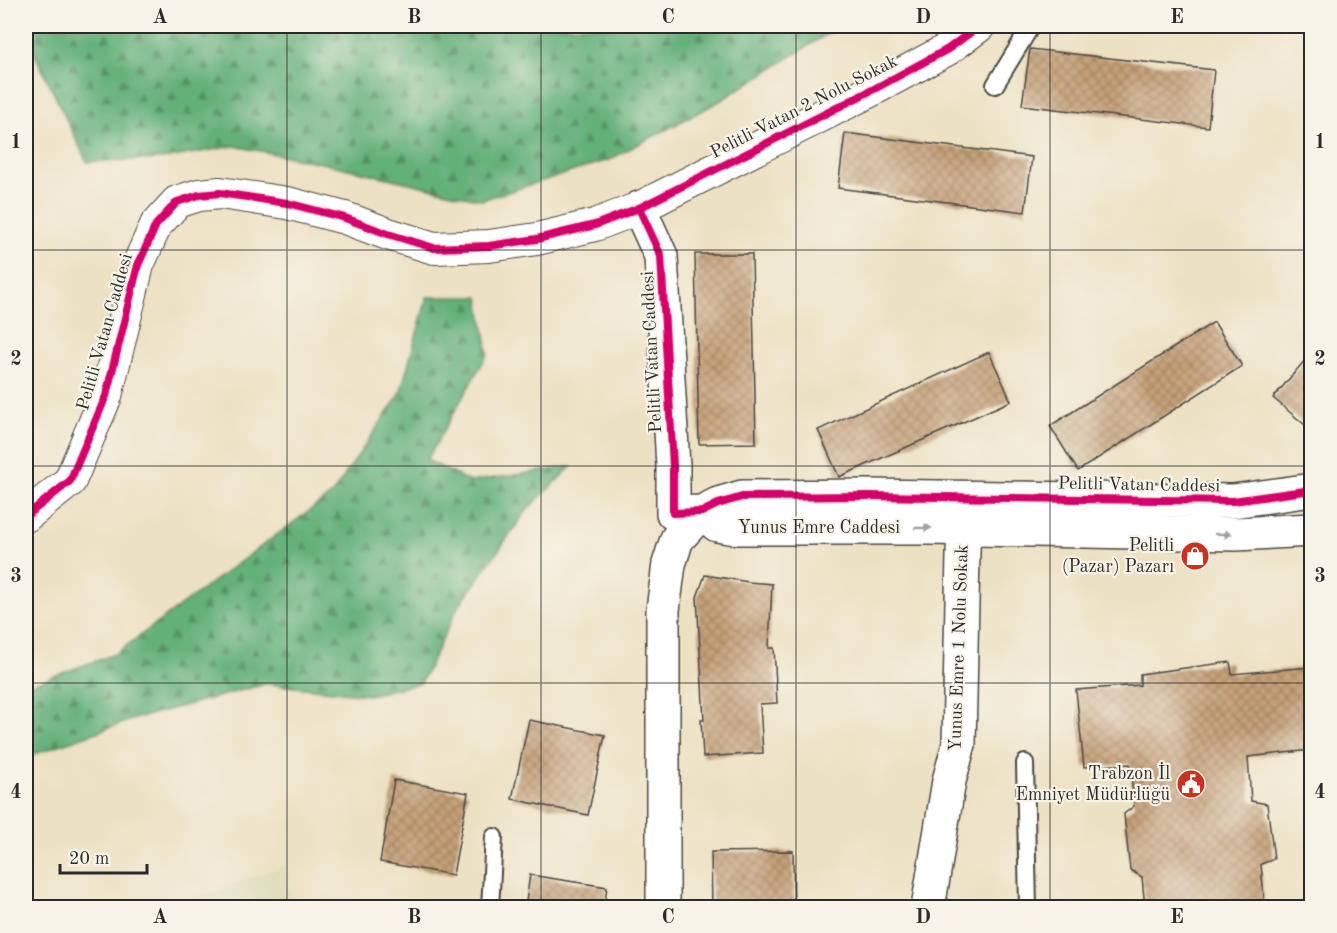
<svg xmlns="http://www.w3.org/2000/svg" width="1337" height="933" viewBox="0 0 1337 933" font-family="'Old Standard TT',serif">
	<defs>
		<pattern id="forest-firs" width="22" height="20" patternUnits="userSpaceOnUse" patternTransform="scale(1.5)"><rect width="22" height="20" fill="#63b079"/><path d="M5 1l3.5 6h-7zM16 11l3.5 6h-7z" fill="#528f63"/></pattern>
		<pattern id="building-cross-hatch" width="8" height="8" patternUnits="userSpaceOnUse" patternTransform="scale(1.5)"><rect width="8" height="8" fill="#c6a078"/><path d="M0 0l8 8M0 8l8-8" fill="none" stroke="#a18363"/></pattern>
	</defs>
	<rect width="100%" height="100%" fill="#f7f3e8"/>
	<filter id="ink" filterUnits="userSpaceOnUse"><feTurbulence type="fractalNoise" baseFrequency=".0167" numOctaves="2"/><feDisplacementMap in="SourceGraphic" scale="12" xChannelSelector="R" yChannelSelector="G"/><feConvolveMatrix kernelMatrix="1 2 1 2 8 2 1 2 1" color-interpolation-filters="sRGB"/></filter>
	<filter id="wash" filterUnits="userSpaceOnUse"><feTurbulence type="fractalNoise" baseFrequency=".008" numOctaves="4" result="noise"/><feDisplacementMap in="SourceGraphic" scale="24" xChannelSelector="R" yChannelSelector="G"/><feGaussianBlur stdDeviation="1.35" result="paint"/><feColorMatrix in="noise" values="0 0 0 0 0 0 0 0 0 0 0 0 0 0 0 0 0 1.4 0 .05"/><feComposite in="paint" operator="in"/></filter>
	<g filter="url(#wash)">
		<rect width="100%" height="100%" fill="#ede1c3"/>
		<!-- built -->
		<path fill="#deddbb" d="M288 865 290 907H169Z"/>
		<!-- forest -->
		<g fill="url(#forest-firs)" stroke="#476e52" stroke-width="1.5">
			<path d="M26 26H840L720 101 609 160 482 200 331 165 234 146 162 159 87 162 26 36Z"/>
			<path d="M427 297H479L488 353 427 460 470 482 572 466 528 509 458 607 421 683 369 695 266 684 134 719 26 757V686L115 654 332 494 400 394Z"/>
		</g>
		<g id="blocks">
			<!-- building -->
			<g fill="url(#building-cross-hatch)">
				<path d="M1030 49 1214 70 1208 127 1022 105Z"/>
				<path d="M845 133 1032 157 1025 212 838 188Z"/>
				<path d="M695 254H752L756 443 699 444Z"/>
				<path d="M1214 322 1242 366 1078 471 1050 426Z"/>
				<path d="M989 352 1011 401 839 477 818 430Z"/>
				<path d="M1311 353V430L1273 398Z"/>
				<path d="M705 575 749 582 772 584 769 648H774L777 703 760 704 763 753 703 757 701 720H704L697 597Z"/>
				<path d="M1230 662 1232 674 1311 667V750L1248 757 1251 801 1267 804 1274 859 1261 864 1265 908H1145L1142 877 1130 870 1124 814 1134 806 1130 764 1084 767 1076 690 1140 685V674Z"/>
				<path d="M529 720 605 735 588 815 512 799Z"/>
				<path d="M394 780 468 793 453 875 380 862Z"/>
				<path d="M793 851 794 908H712L711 852Z"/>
				<path d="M530 875 607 887 604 908H525Z"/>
			</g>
		</g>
	</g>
	<g filter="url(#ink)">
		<use href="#blocks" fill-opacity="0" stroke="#484642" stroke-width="1.5"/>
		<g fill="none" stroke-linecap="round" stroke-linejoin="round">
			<!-- service casing -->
			<g stroke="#484642" stroke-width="20">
				<g id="service">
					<path d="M995 85 1031 26"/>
					<path d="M1025 763 1028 908"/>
					<path d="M490 908 494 837"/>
				</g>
			</g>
			<!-- minor casing -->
			<g stroke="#484642" stroke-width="34">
				<path id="minor" d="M26 516 70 481 106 396 138 265 156 225 177 202 199 195 220 193 287 203 345 218 388 234 434 248 489 246 537 239 595 225 639 208 874 89 948 49 979 26"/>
			</g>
			<!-- tertiary casing -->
			<g stroke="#484642" stroke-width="36">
				<g id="tertiary">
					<path d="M639 208 661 256 673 466V513L702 512 718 504 742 497 868 496 1233 501 1312 490"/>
					<path d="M702 512 717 525 735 528H928L1236 534 1312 530"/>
					<path d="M663 908V610L669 564 677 539 702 512"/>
					<path d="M928 908 949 781 959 744 964 507"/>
				</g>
			</g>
			<!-- service -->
			<use href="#service" stroke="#fff" stroke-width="16"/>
			<!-- minor -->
			<use href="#minor" stroke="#fff" stroke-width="32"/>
			<!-- tertiary -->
			<use href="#tertiary" stroke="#fff" stroke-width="33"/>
			<!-- cycleway casing -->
			<g stroke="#f7f3e8" stroke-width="11">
				<g id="cycleway">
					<path d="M639 208 661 256 673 466V513L702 512 718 504 742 497 868 496 1233 501 1312 490"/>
					<path d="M26 516 70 481 106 396 138 265 156 225 177 202 199 195 220 193 287 203 345 218 388 234 434 248 489 246 537 239 595 225 639 208 874 89 948 49 979 26"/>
				</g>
			</g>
			<!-- cycleway -->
			<use href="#cycleway" stroke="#d6006c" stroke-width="8"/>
		</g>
		<!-- one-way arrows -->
		<defs><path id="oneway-solid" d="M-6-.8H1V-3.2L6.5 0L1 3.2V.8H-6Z" transform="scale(1.5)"/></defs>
		<g fill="#a0a0a0">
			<use href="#oneway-solid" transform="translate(923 528)"/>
			<use href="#oneway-solid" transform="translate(1223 534) rotate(1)"/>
		</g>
	</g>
	<!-- grid -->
	<path fill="none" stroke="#2b2b2b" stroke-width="1.5" stroke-opacity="0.55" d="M287 26V908M541 26V908M796 26V908M1050 26V908M26 250H1312M26 466H1312M26 683H1312"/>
	<!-- icons -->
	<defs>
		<g id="shop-disc" transform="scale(1.5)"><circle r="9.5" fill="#c8321e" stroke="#f7f3e8"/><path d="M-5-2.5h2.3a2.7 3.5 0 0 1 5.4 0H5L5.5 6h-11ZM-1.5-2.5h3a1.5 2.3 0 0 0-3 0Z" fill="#fff"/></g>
		<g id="civic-disc" transform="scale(1.5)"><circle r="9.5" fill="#c8321e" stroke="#f7f3e8"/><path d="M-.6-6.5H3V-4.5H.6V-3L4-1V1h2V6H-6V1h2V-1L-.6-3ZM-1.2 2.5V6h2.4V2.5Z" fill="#fff"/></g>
	</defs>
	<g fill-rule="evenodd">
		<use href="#shop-disc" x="1195" y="556"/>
		<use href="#civic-disc" x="1191" y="784"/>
	</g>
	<g text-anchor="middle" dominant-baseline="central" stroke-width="4.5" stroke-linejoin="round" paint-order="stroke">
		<!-- street labels -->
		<g font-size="18" fill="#2b2b2b" stroke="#f7f3e8">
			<text transform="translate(804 107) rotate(-27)">Pelitli Vatan 2 Nolu Sokak</text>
			<text transform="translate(105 332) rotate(-74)">Pelitli Vatan Caddesi</text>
			<text transform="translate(652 352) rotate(-93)">Pelitli Vatan Caddesi</text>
			<text transform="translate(1139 485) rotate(1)">Pelitli Vatan Caddesi</text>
			<text x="819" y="528">Yunus Emre Caddesi</text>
			<text transform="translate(959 648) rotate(-88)">Yunus Emre 1 Nolu Sokak</text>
		</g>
		<!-- poi labels -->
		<g font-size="18" fill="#2b2b2b" stroke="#f7f3e8" text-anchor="end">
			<text x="1174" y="546">Pelitli<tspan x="1174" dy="21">(Pazar) Pazarı</tspan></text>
			<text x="1170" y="774">Trabzon İl<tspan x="1170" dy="21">Emniyet Müdürlüğü</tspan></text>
		</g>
	</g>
	<!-- margin -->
	<rect width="1337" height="933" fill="none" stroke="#f7f3e8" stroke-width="66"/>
	<!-- scale -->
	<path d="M60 864v9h87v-9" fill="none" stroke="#2b2b2b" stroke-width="3"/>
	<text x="69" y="864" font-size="18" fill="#2b2b2b" stroke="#f7f3e8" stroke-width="4.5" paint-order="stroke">20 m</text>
	<rect x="33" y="33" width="1271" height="867" fill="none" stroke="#2b2b2b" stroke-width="2"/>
	<g font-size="20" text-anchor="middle" font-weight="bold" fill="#2b2b2b">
		<text x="160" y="23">A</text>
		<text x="414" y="23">B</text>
		<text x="668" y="23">C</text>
		<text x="923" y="23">D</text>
		<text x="1177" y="23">E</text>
		<text x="16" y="148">1</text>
		<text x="1320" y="148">1</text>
		<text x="16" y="365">2</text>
		<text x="1320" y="365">2</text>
		<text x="16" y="582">3</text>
		<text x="1320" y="582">3</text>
		<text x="16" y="798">4</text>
		<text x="1320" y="798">4</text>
		<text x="160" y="923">A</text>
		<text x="414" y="923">B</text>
		<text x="668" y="923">C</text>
		<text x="923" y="923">D</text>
		<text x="1177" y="923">E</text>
	</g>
</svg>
